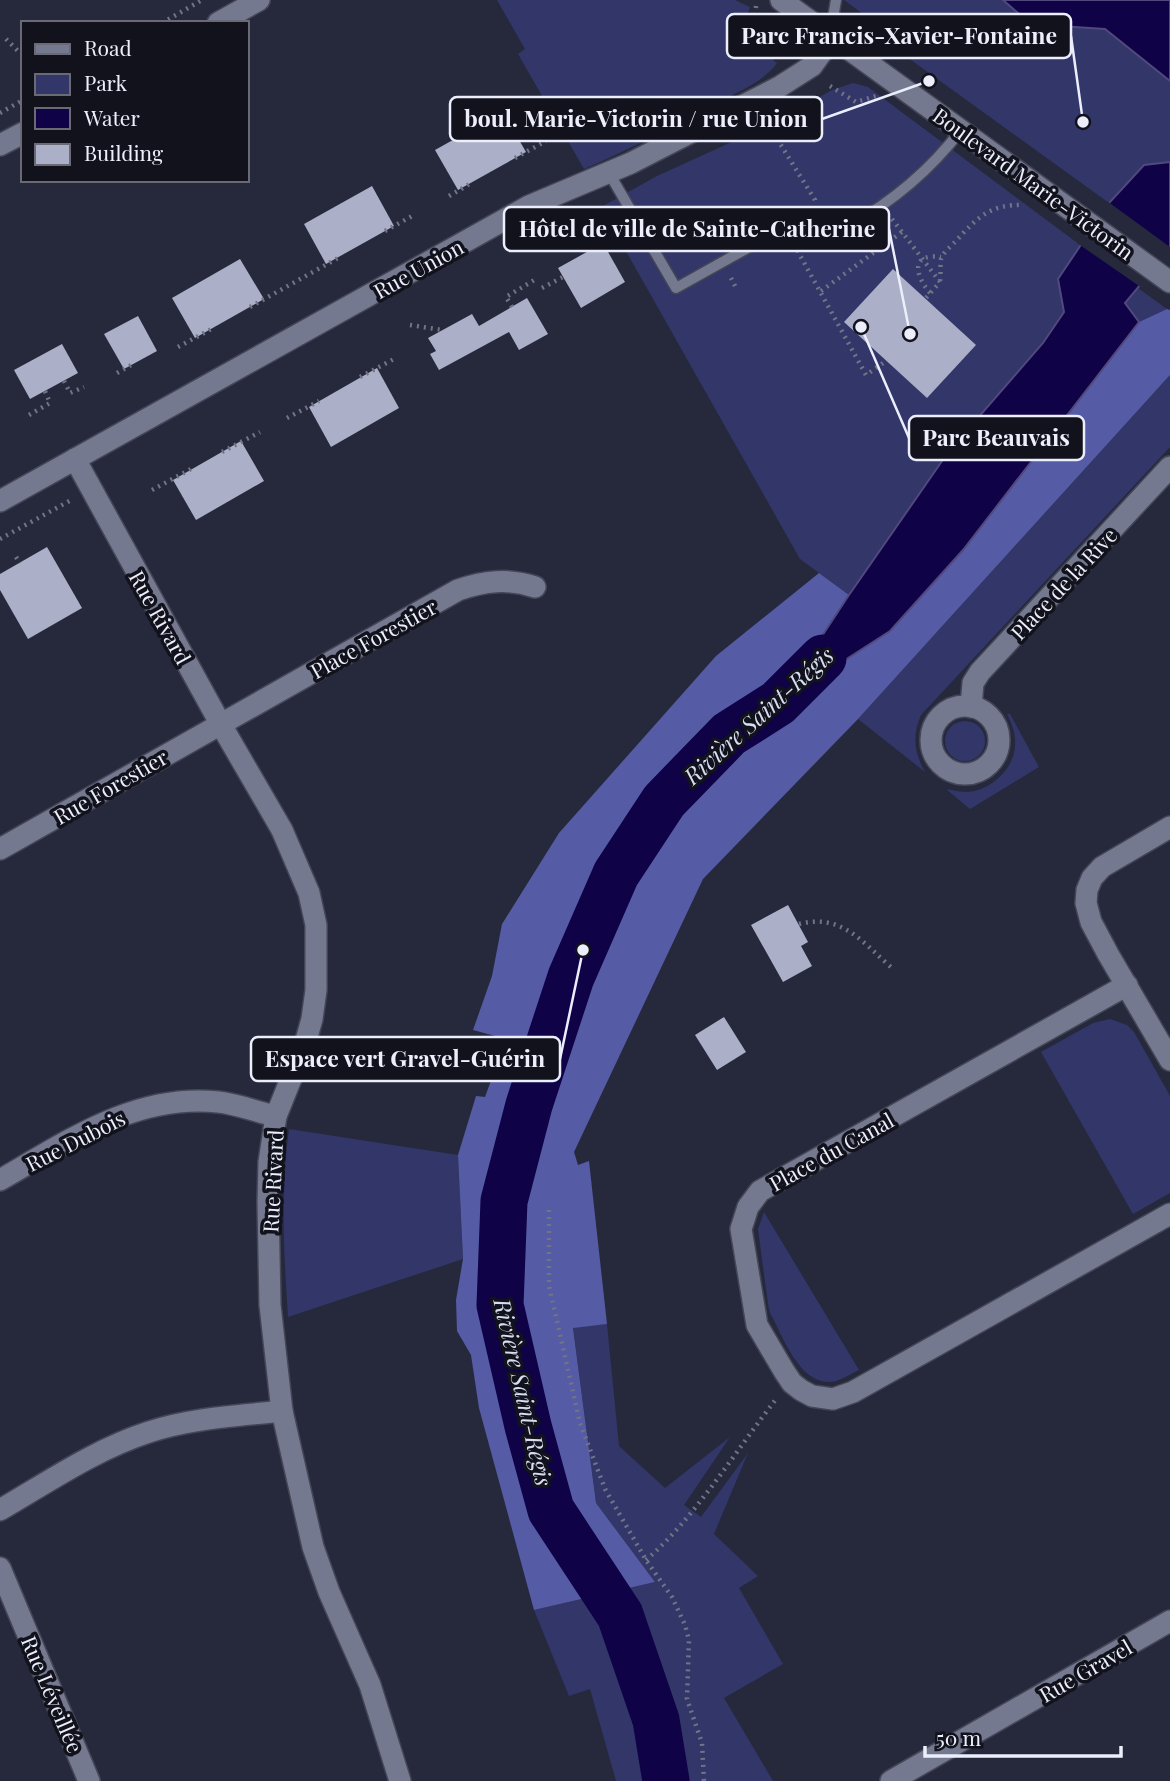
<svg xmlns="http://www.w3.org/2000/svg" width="1170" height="1781" viewBox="0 0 1170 1781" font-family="'Playfair Display',serif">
	<rect width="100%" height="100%" fill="#26293c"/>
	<!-- green -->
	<g fill="#323669">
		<path d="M497 0H735L750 7 747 16 749 33 777 53 773 60 777 63C763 83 735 93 714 104 671 127 629 150 584 169L518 54 525 49Z"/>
		<path d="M844 0H1003L1048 39 1060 26 1105 29 1170 81V162L1144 165 1109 203 893 47 897 39Z"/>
		<path d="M853 83 868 87 1080 245 1058 280 1064 312 1043 343 948 451 849 595 800 559 601 207 657 176 769 125 832 90Z"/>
		<path d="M1138 288 1167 309 1139 322 1125 303Z"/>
		<path d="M1170 375V447L921 715C912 736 914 752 925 772L858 719Z"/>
		<path d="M1007 714H1010L1039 767 970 809 946 789C953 790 961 792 968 792 991 790 1014 769 1015 746 1016 734 1012 724 1007 714Z"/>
		<circle cx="965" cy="741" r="20"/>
		<path d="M1110 1019 1127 1025 1134 1032 1170 1096V1193L1133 1214 1041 1052 1093 1023Z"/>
		<path d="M289 1129 458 1155 463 1259 288 1317C284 1254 280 1192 289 1129Z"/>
		<path d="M764 1212 859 1370C850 1374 839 1382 829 1382 798 1382 783 1336 770 1313L768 1304 758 1229Z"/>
		<path d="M607 1324 619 1446 665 1488 730 1437 684 1505 701 1517 748 1453 714 1534 758 1576 739 1588 783 1664 724 1698 773 1781H616L590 1689 569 1696 534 1610 655 1582 596 1503 573 1327Z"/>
	</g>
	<!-- forest -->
	<path fill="#555ba5" d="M1167 309 1170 310V375L858 719 703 879 574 1152 578 1165 589 1161 607 1324 573 1328 596 1503 655 1582 534 1610 479 1408 471 1355 457 1331 456 1300 463 1259 458 1155 476 1096 485 1097 506 1039 473 1030 492 976 502 924 559 833 716 656 819 573 849 595 779 702 963 550 1139 322Z"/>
	<!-- water -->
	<g fill="#0f0247" stroke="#51497d" stroke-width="2">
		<path d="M1003 0H1170V81L1105 29 1060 26 1048 39Z"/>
		<path d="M1170 162V249L1125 303 1139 322 963 550 890 631 778 703 849 595 949 451 1043 343 1064 312 1058 279 1109 203 1144 165Z"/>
	</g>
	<!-- pier -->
	<path fill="#26293c" d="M1107 201 1170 247V254L1142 288 1077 243Z"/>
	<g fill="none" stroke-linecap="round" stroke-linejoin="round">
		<!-- river -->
		<path stroke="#0f0247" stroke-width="47" d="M666 1781 656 1720 620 1615 551 1510 528 1426 500 1305 504 1201 529 1105 571 977 616 874 664 801 729 734 778 703 823 658"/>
	</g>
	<!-- building -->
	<g fill="#abafc8">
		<path d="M503 112 526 152 458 190 435 150Z"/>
		<path d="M372 186 394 226 326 264 304 224Z"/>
		<path d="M603 243 625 282 581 308 558 268Z"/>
		<path d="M240 259 264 299 195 338 172 298Z"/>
		<path d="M893 269 976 345 927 398 844 322Z"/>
		<path d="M527 298 548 334 519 350 509 332 439 370 430 354 436 351 428 338 472 314 479 326Z"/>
		<path d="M138 316 157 351 124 369 104 334Z"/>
		<path d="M62 344 78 373 30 399 14 370Z"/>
		<path d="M377 368 399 408 331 447 309 407Z"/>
		<path d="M241 441 264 481 196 520 173 480Z"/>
		<path d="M47 547 82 608 28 639 0 590V574Z"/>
		<path d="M788 905 808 942 801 946 812 966 783 982 751 925Z"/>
		<path d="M724 1017 746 1052 717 1070 695 1035Z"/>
	</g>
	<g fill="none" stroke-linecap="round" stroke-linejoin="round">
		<!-- lane casing -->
		<g stroke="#444657" stroke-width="13">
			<g id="lane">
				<path d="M830 36 836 0"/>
				<path d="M609 173 676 288 794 222C814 217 829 232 849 226 892 202 931 169 961 130"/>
			</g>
		</g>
		<!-- street casing -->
		<g stroke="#444657" stroke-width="24">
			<g id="street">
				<path d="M75 459 220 723 282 830 309 893 316 925V990L312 1019 305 1044 276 1116 274 1129 269 1162 268 1202 270 1305 282 1411 313 1547 329 1592 370 1685 400 1781"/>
				<path d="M0 501 529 206 631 163 779 87 812 66 827 45 830 36"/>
				<circle cx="965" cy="740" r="34"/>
				<path d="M971 707 973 683 980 672 1170 467"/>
				<path d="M1170 827 1102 867 1092 878 1087 890 1086 903 1091 922 1108 954 1170 1060"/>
				<path d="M0 849 458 590C484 581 508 578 535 587"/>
				<path d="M1127 985 760 1191 748 1207 741 1229 757 1325 784 1371 792 1383 801 1390 812 1396 833 1399 853 1392 1170 1214"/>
				<path d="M0 1180C68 1141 136 1093 218 1102 238 1104 256 1112 276 1116"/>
				<path d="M0 1510C48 1482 96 1449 149 1432 191 1418 238 1416 282 1411"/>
				<path d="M0 1568 89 1781"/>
				<path d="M891 1781 1170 1621"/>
			</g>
		</g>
		<!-- secondary casing -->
		<g stroke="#444657" stroke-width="24">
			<g id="secondary">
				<path d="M781 0 1170 282"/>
				<path d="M218 23 259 0"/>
				<path d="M0 145 23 133"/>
			</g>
		</g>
		<!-- path -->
		<g stroke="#717485" stroke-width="4.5" stroke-dasharray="2 5" stroke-linecap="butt">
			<path d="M756 6 754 30 781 51"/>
			<path d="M162 23 202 0"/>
			<path d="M6 39 19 52"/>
			<path d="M830 86 856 102 876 96"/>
			<path d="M0 113 23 100"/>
			<path d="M766 121 815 200V204"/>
			<path d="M515 158 546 141"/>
			<path d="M449 196 473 182"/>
			<path d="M892 219 902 232"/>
			<path d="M385 231 414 215"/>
			<path d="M801 238 796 248 866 375 886 361"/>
			<path d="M731 278 737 290"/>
			<path d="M940 281C941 275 940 266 941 259 943 253 950 247 955 242 977 218 989 204 1024 205"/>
			<path d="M542 288 563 277"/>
			<path d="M821 291 902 232 940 282 925 299"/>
			<path d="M930 293C915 275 910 253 941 257"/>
			<path d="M250 307 338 258"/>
			<path d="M512 307 506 297 536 279"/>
			<path d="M410 325 442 330"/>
			<path d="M178 347 215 327"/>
			<path d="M117 373 133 364"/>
			<path d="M360 377 394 359"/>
			<path d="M64 381 70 393 84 387"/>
			<path d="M29 415 50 403 45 391"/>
			<path d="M287 418 319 401"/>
			<path d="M222 452 260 432"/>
			<path d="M152 490 191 469"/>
			<path d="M0 539 73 499"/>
			<path d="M16 557 20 563"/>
			<path d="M799 924C842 913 862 942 892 968"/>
			<path d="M549 1210V1286L580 1423 605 1489 646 1560 672 1597 685 1625 689 1640 687 1699 702 1743 704 1781"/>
			<path d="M646 1560C695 1518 736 1450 777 1398"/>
		</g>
		<!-- lane -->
		<use href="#lane" stroke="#757990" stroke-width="10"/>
		<!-- street -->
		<use href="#street" stroke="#757990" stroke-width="21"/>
		<!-- secondary -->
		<use href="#secondary" stroke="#757990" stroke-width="21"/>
	</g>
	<g text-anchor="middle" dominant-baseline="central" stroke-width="7" stroke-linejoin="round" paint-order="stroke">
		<!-- street labels -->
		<g font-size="21" fill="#eceefc" stroke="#11121b">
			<text transform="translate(1034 183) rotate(36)">Boulevard Marie-Victorin</text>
			<text transform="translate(418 268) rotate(-29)">Rue Union</text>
			<text transform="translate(1063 583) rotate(-47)">Place de la Rive</text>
			<text transform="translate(161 617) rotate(61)">Rue Rivard</text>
			<text transform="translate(373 638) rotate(-29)">Place Forestier</text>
			<text transform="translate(110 786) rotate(-30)">Rue Forestier</text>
			<text transform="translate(75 1140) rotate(-27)">Rue Dubois</text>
			<text transform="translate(831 1151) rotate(-29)">Place du Canal</text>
			<text transform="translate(272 1181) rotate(-87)">Rue Rivard</text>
			<text transform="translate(1085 1670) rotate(-30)">Rue Gravel</text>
			<text transform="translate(53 1694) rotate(67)">Rue Léveillée</text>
		</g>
		<!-- water labels -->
		<g font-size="23" font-style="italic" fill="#d9ddf2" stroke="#11121b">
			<text transform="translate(758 715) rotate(-42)">Rivière Saint-Régis</text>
			<text transform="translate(524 1392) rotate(77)">Rivière Saint-Régis</text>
		</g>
	</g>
	<!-- callouts -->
	<path fill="none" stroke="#eceefc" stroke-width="2.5" d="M1083 122L1071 36M929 81L822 119M910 334L889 229M861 327L909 438M583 950L560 1059"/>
	<g fill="#eceefc" stroke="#11121b" stroke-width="2.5">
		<circle cx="1083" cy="122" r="7"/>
		<circle cx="929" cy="81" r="7"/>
		<circle cx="910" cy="334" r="7"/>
		<circle cx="861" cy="327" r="7"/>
		<circle cx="583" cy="950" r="7"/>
	</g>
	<g fill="#11121b" stroke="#eceefc" stroke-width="2.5">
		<rect x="727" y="14" width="344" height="44" rx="7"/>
		<rect x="450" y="97" width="372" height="44" rx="7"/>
		<rect x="504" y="207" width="385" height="44" rx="7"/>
		<rect x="909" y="416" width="175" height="44" rx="7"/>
		<rect x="251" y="1037" width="309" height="44" rx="7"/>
	</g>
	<g font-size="23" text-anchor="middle" font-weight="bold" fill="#eceefc">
		<text x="899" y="44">Parc Francis-Xavier-Fontaine</text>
		<text x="636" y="127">boul. Marie-Victorin / rue Union</text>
		<text x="697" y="237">Hôtel de ville de Sainte-Catherine</text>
		<text x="996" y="446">Parc Beauvais</text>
		<text x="405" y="1067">Espace vert Gravel-Guérin</text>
	</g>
	<!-- legend -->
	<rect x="21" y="21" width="228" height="161" fill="#11121b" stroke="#696a75" stroke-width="2"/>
	<rect x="35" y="44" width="35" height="10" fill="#757990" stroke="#696a75" stroke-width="2"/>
	<text x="84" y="56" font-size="21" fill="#eceefc">Road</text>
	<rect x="35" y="74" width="35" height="21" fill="#323669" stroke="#696a75" stroke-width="2"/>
	<text x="84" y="91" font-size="21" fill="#eceefc">Park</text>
	<rect x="35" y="108" width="35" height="21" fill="#0f0247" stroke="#696a75" stroke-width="2"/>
	<text x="84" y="126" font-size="21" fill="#eceefc">Water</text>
	<rect x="35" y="144" width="35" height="21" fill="#abafc8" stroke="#696a75" stroke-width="2"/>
	<text x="84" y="161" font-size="21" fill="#eceefc">Building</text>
	<!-- scale -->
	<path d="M925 1746v10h196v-10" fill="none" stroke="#eceefc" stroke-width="3.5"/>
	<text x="936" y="1746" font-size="21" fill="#eceefc" stroke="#11121b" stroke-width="5" paint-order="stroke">50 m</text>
</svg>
